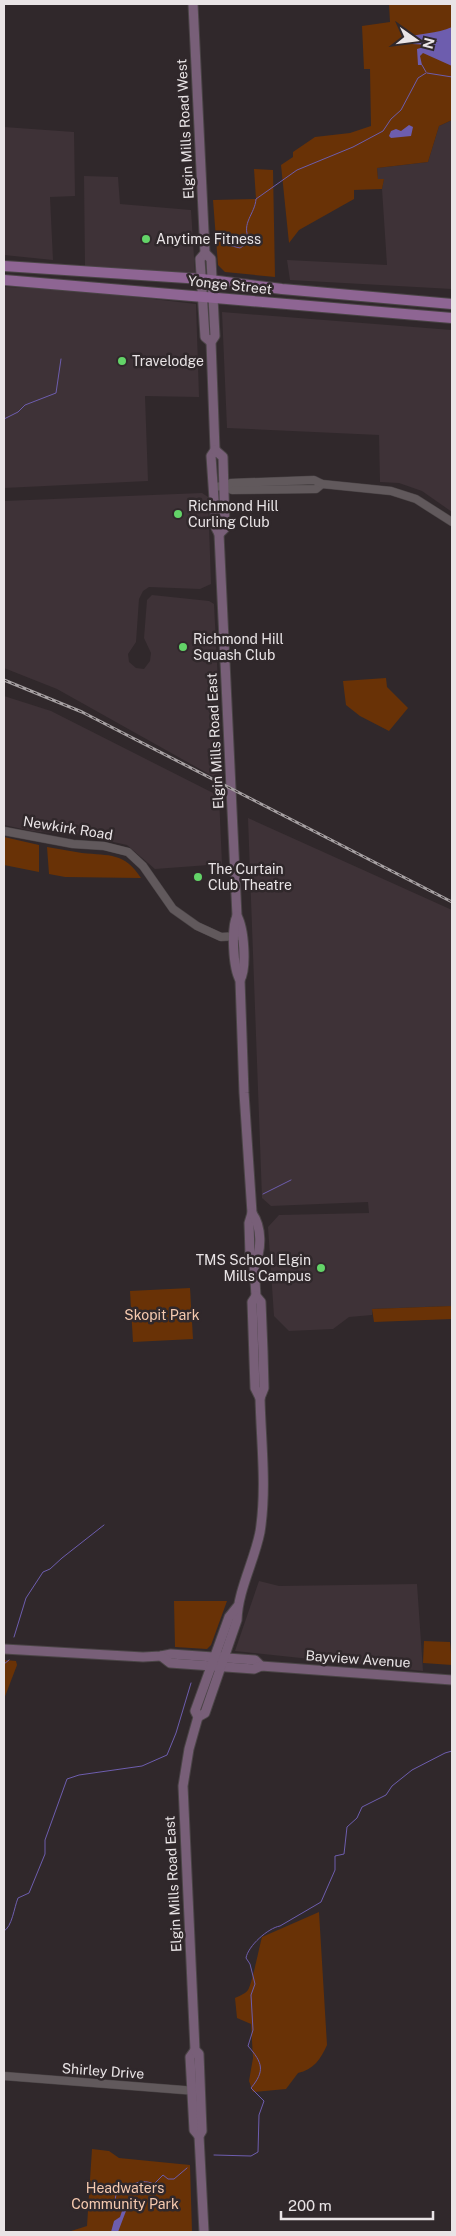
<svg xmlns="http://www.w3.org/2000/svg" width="456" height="2236" viewBox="0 0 456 2236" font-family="'Public Sans',sans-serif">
	<rect width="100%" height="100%" fill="#30282b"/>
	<!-- built -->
	<g fill="#3e3237">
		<path d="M452 120V289L290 280 287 260 387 265 382 189 384 179H378L377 168 428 162 439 126Z"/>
		<path d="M4 127 74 132 75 196 50 197 53 260 4 255Z"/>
		<path d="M84 176 118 177 120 204 191 210 195 273 85 267Z"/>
		<path d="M4 287 66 289 196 304 199 397 145 396 148 481 4 488Z"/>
		<path d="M222 312 452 330V512L422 491 399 483 380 482 379 435 227 428Z"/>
		<path d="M202 493 208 497 211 584 200 589 149 587 143 591 139 599 136 642 128 654 129 662 136 668 144 669 150 661 151 653 144 638 147 600 152 595 209 601 214 604 223 782 57 689 4 668V501Z"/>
		<path d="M4 696 51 711 219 796 222 864 155 869 127 845 91 837 32 831 4 825Z"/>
		<path d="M248 818 452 910V1306L372 1309V1315L349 1317 333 1329 289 1331 274 1316 268 1227 279 1215 369 1213 368 1202 271 1206 262 1198Z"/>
		<path d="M259 1581 279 1586 417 1584 423 1671 235 1651Z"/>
	</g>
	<!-- green -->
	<g fill="#693206">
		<path d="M389 4H452V120L439 126 428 162 377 168 378 179H384L382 189 354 190V199L299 230 289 243 281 165 293 157V152L315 137 350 133 371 126 370 69H364L362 26 390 22Z"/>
		<path d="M254 169 273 170 275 277 225 272 218 265 213 200 256 199Z"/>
		<path d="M386 678 387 687 408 708 389 731 360 716 346 705 343 681Z"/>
		<path d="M4 837 39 845V872L4 865Z"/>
		<path d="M47 847C59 849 70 851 82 853 110 856 124 852 141 878L65 877 49 874Z"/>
		<path d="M190 1288 193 1339 133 1342 130 1291Z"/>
		<path d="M452 1306V1319L374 1322 372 1309Z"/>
		<path d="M174 1601H227L211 1645 207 1649 175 1647Z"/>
		<path d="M424 1641 450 1642 452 1665 423 1663Z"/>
		<path d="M4 1660 16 1661 17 1665 4 1699Z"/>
		<path d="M319 1912 327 2045C321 2059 313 2070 298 2073L286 2089 253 2092 249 2081 253 2058 251 2024 237 2018 235 1998C239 1996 245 1994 248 1990 252 1984 259 1948 262 1937Z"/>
		<path d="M92 2149 109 2151 119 2158 190 2165 192 2232H68L87 2226Z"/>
	</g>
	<!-- water -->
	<g fill="#6d5dae">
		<path d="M452 27V66L423 53 420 56 422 65H418L417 49 430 45 412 44 402 40 403 38C419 33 437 34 452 27Z"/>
		<path d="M409 125 413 127 411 136 391 138 389 136 391 131 396 129 401 131Z"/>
		<path d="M115 2202 126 2211 118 2232H111L114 2221 120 2217 122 2211 116 2207Z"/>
	</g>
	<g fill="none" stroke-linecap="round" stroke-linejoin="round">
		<!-- stream -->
		<g stroke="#6d5dae" stroke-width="1">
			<path d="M422 65 426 72"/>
			<path d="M427 73 452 77"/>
			<path d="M224 244 240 248 248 243 249 239C241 223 255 214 256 199L297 170 353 147 383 131 391 119 401 110 418 78 426 73"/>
			<path d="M4 419 18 412 25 405 56 393 61 359"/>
			<path d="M263 1194 291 1180"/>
			<path d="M14 1637 26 1598 43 1572 50 1569 62 1558 104 1525"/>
			<path d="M4 1664 9 1660"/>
			<path d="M4 1931C12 1927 14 1908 18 1898L29 1893 45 1854V1840L67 1779 79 1775 142 1766 167 1755 176 1733 191 1683"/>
			<path d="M214 2155 251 2156 258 2152 259 2115 264 2101 251 2088C265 2071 263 2063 248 2046L253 2030 251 1995 255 1984 250 1964 246 1958C248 1946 268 1928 280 1926L321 1902 335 1870V1856L344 1854 347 1827 357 1818 362 1807 386 1795 392 1786 412 1770 445 1753 452 1751"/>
			<path d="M115 2201 116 2194C132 2187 137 2177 154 2184L163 2175 168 2179H174L187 2168"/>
		</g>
		<!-- tertiary casing -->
		<g stroke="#4a4446" stroke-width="9">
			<g id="tertiary">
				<path d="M224 486 232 490 316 489 322 484"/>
				<path d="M213 487 224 486 231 483 314 480 322 484 391 491 416 499 452 522"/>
				<path d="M4 831 73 844 104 846 128 852 143 866 173 909 197 926 221 937 239 936"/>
				<path d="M4 2076 196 2091"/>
			</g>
		</g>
		<!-- secondary casing -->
		<g stroke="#4a4446" stroke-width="11">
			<g id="secondary">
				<path d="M193 4 205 253 200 259 205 337 211 342"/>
				<path d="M205 253 211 259 215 336 211 342 215 450 211 456 216 528 219 534 237 916C244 928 247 968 240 980"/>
				<path d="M215 450 223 457 225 528 219 534"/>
				<path d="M237 916C231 928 233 968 240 980L244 1093 252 1213 249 1223 250 1255 254 1265 256 1296 261 1302 263 1352 264 1388 260 1398"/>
				<path d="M252 1213C262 1227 262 1250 254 1265"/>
				<path d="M4 1649 143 1657 161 1656 171 1654 255 1660 261 1666"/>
				<path d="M161 1656 170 1663 254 1669 261 1666 452 1680"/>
				<path d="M198 1717 205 1713 237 1620C238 1590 254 1562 260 1532 267 1488 261 1442 260 1398L255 1388 252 1302 256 1296"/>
				<path d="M195 2050 190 2057 194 2130 199 2136"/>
				<path d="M204 2232 199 2136 202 2131 199 2054 195 2050 183 1786 189 1749 198 1717 195 1711 229 1617 237 1607"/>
			</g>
		</g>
		<!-- primary casing -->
		<g stroke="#4a4446" stroke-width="12">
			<g id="primary">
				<path d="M4 266 202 279 282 289 452 304"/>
				<path d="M4 280 452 318"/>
			</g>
		</g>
		<!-- tertiary -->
		<use href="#tertiary" stroke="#61595c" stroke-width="8"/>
		<!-- secondary -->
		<use href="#secondary" stroke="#785f78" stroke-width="9"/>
		<!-- primary -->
		<use href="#primary" stroke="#8e6593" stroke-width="10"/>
		<!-- rail casing -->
		<g stroke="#a6a0a2" stroke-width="3">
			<path id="rail" d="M4 680 82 712 452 902"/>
		</g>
		<!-- rail -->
		<use href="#rail" stroke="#30282b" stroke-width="1" stroke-dasharray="4" stroke-linecap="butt"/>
	</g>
	<!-- markers -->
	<g fill="#63d468" stroke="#30282b" stroke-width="2">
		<circle cx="146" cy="239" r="5"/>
		<circle cx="122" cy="361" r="5"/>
		<circle cx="178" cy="514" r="5"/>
		<circle cx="183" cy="647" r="5"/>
		<circle cx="198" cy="877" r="5"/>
		<circle cx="321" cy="1268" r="5"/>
	</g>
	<g text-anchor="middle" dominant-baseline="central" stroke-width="5" stroke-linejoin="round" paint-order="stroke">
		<!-- street labels -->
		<g font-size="14" fill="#e9e4e6" stroke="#30282b">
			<text transform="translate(185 129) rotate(-93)">Elgin Mills Road West</text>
			<text transform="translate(230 285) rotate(6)">Yonge Street</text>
			<text transform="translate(215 741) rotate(-93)">Elgin Mills Road East</text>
			<text transform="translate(68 828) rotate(9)">Newkirk Road</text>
			<text transform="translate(358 1659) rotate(4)">Bayview Avenue</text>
			<text transform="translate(173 1884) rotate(-93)">Elgin Mills Road East</text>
			<text transform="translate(103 2071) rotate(4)">Shirley Drive</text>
		</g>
		<!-- poi labels -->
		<g font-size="14" fill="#e9e4e6" stroke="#30282b" text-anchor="start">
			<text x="156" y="239">Anytime Fitness</text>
			<text x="132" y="361">Travelodge</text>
			<text x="188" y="506">Richmond Hill<tspan x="188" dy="16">Curling Club</tspan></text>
			<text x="193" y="639">Richmond Hill<tspan x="193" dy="16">Squash Club</tspan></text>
			<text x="208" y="869">The Curtain<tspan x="208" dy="16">Club Theatre</tspan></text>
			<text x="311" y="1260" text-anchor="end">TMS School Elgin<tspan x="311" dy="16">Mills Campus</tspan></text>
		</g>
		<!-- park labels -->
		<g font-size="14" fill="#f5c9af" stroke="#30282b">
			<text x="162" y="1315">Skopit Park</text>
			<text x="125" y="2188">Headwaters<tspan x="125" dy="16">Community Park</tspan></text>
		</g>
	</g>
	<!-- border -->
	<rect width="456" height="2236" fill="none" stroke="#e9e4e6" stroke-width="10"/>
	<!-- north arrow -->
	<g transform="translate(416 40) rotate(104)" stroke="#30282b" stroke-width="4" paint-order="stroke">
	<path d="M0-4L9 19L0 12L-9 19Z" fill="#e9e4e6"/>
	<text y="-8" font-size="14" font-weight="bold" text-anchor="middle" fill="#e9e4e6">N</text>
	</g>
	<!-- scale -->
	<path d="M281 2211v8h152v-8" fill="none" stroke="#e9e4e6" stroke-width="2.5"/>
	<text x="288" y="2211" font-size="15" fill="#e9e4e6" stroke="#30282b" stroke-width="4" paint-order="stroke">200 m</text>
</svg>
